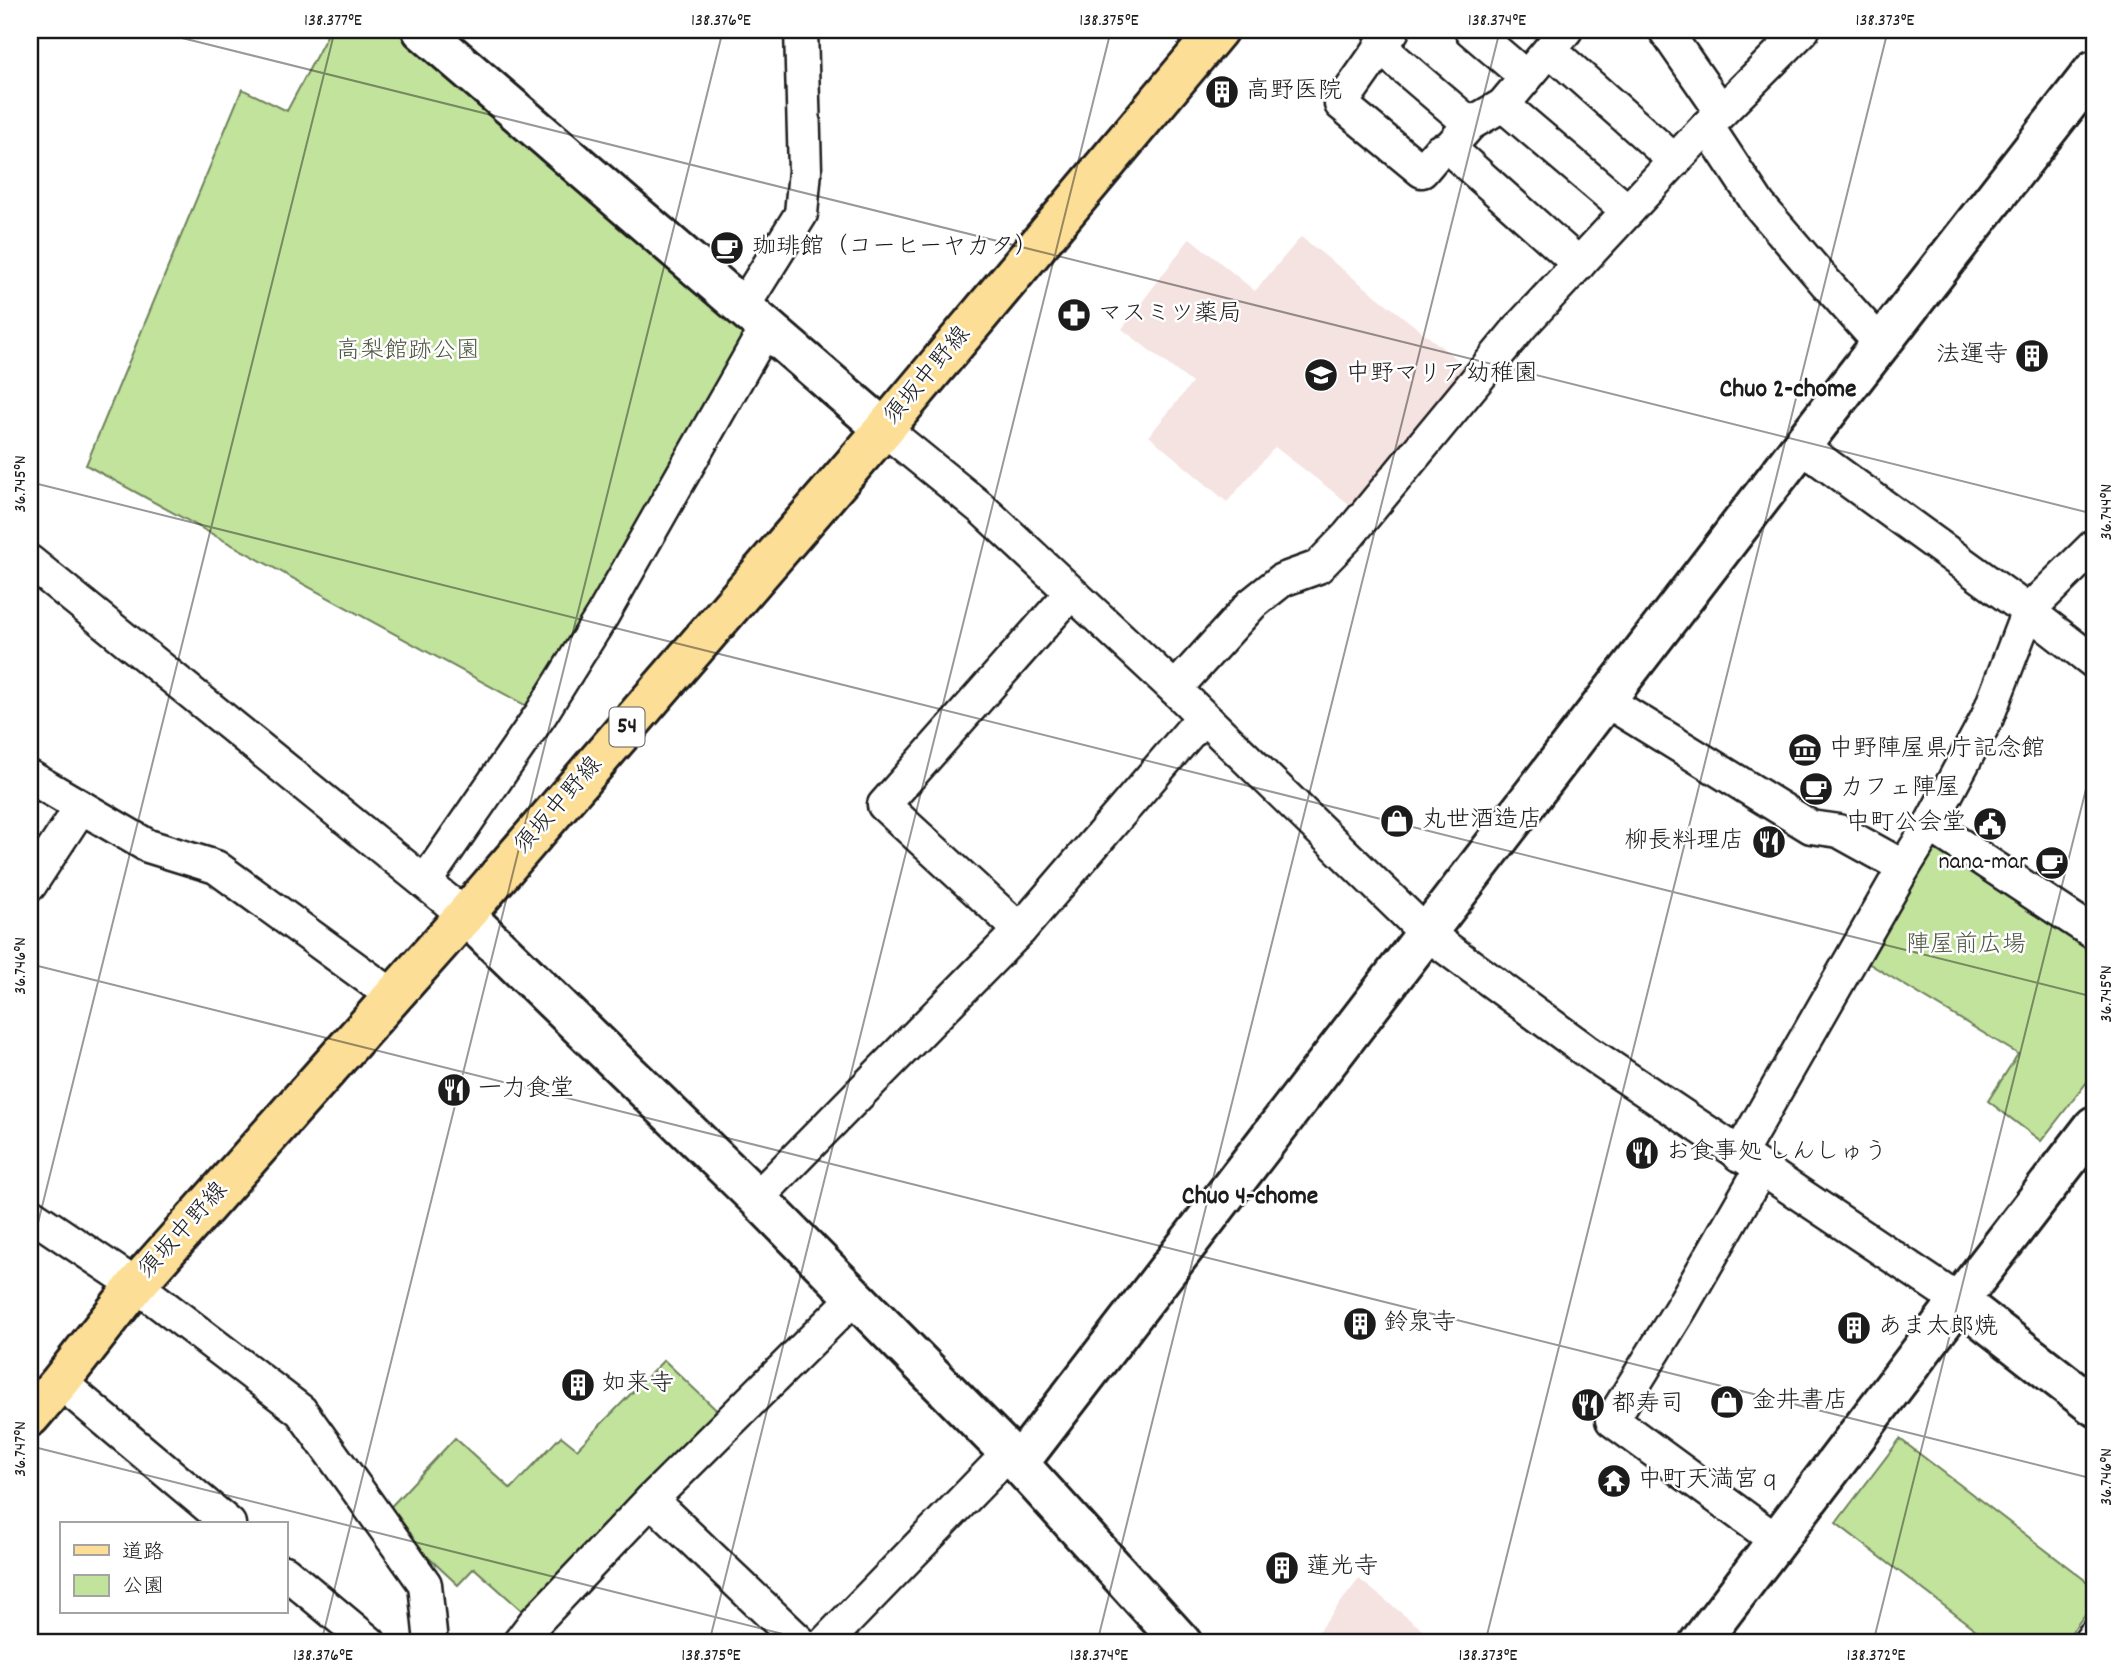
<svg xmlns="http://www.w3.org/2000/svg" width="2124" height="1673" viewBox="0 0 2124 1673" font-family="Dekko,'Klee One',sans-serif">
	<rect width="100%" height="100%" fill="#fff"/>
	<filter id="ink" filterUnits="userSpaceOnUse"><feTurbulence type="fractalNoise" baseFrequency=".0143" numOctaves="2"/><feDisplacementMap in="SourceGraphic" scale="14" xChannelSelector="R" yChannelSelector="G"/><feConvolveMatrix kernelMatrix="1 2 1 2 8 2 1 2 1" color-interpolation-filters="sRGB"/></filter>
	<g filter="url(#ink)">
		<!-- built -->
		<g fill="#f5e3e1">
			<path d="M1301 237 1467 367 1353 507 1275 447 1227 502 1149 436 1192 383 1122 329 1190 238 1255 291Z"/>
			<path d="M1359 1579 1439 1643H1309Z"/>
		</g>
		<!-- green -->
		<g fill="#c1e39c" stroke="#6e805c" stroke-width="2">
			<path d="M330 30H422L766 328 541 714 86 465 242 89 287 111Z"/>
			<path d="M1930 846 2094 950V1073L2041 1141 1988 1101 2018 1054 1863 960Z"/>
			<path d="M664 1360 729 1422 535 1622 474 1568 458 1585 383 1515 455 1438 511 1489 561 1436 577 1449Z"/>
			<path d="M1900 1439 2094 1587V1603L2063 1643H1993L1836 1523Z"/>
		</g>
		<g fill="none" stroke-linecap="round" stroke-linejoin="round">
			<!-- minor casing -->
			<g stroke="#1c1c1c" stroke-width="37">
				<g id="minor">
					<path d="M1393 30 1341 104 1422 171 1439 151 1449 148"/>
					<path d="M1471 30 1526 77"/>
					<path d="M1566 30 1503 105 1470 124 1449 148 1579 264"/>
					<path d="M1665 30 1721 111"/>
					<path d="M1380 47 1470 124"/>
					<path d="M1550 50 1675 161"/>
					<path d="M1503 105 1628 211"/>
					<path d="M1707 126 1759 205 1826 283 1880 343"/>
					<path d="M743 307 801 214 805 171 801 30"/>
					<path d="M884 429 981 508 1175 689 1426 933 1585 1050 1959 1301"/>
					<path d="M1801 446 2028 611 2094 662"/>
					<path d="M30 562 465 915"/>
					<path d="M1175 689 1252 604 1282 580 1318 567 1348 536 1521 326 1707 126 1803 30"/>
					<path d="M1605 700 1811 827 1839 831 1904 867"/>
					<path d="M30 777 148 846 216 867 393 996"/>
					<path d="M1930 825 2094 933"/>
					<path d="M425 882 541 714 602 616 766 328"/>
					<path d="M30 885 81 807"/>
					<path d="M1020 930 884 805 1071 593"/>
					<path d="M1739 1155 1904 867 1930 825 1987 718 2028 611 2094 546"/>
					<path d="M1761 1169 1681 1308 1612 1420 1777 1541"/>
					<path d="M757 1198 1020 930 1203 717"/>
					<path d="M30 1214 136 1285 301 1411 425 1584 431 1643"/>
					<path d="M60 1382 229 1524"/>
					<path d="M651 1500 801 1643"/>
					<path d="M285 1572 370 1643"/>
					<path d="M519 1643 535 1622 651 1500 855 1297"/>
					<path d="M825 1643 1009 1453"/>
					<path d="M2089 1643 2094 1636"/>
				</g>
			</g>
			<!-- tertiary casing -->
			<g stroke="#1c1c1c" stroke-width="44">
				<g id="tertiary">
					<path d="M422 30C577 162 729 297 884 429"/>
					<path d="M465 915 757 1198 1009 1453 1182 1643"/>
					<path d="M1019 1463 1801 446 2094 70"/>
					<path d="M1699 1643 1959 1301"/>
				</g>
			</g>
			<!-- secondary casing -->
			<g stroke="#1c1c1c" stroke-width="44">
				<path id="secondary" d="M2094 1126 1959 1301 2094 1406"/>
			</g>
			<!-- primary casing -->
			<g stroke="#1c1c1c" stroke-width="44">
				<path id="primary" d="M30 1417 60 1382 136 1285 465 915 884 429 1218 30"/>
			</g>
			<!-- minor -->
			<use href="#minor" stroke="#fff" stroke-width="32"/>
			<!-- tertiary -->
			<use href="#tertiary" stroke="#fff" stroke-width="38"/>
			<!-- secondary -->
			<use href="#secondary" stroke="#fff" stroke-width="38"/>
			<!-- primary -->
			<use href="#primary" stroke="#fdde96" stroke-width="38"/>
		</g>
	</g>
	<!-- ticks -->
	<path fill="none" stroke="#1c1c1c" stroke-width="2" stroke-opacity="0.45" d="M150 30 2094 514M2084 30 2094 32M30 482 2094 997M30 964 2094 1479M30 1255 335 30M30 1446 819 1643M321 1643 723 30M709 1643 1111 30M1097 1643 1500 30M1485 1643 1888 30M1873 1643 2094 757"/>
	<!-- icons -->
	<defs>
		<g id="building-disc" transform="scale(1.75)"><circle r="9.5" fill="#1c1c1c" stroke="#fff"/><path d="M-4-6H4V6H1V3H-1V6H-4ZM-2.5-4.3h1.7v1.8h-1.7ZM.8-4.3h1.7v1.8H.8ZM-2.5-1h1.7V.8h-1.7ZM.8-1h1.7V.8H.8Z" fill="#fff"/></g>
		<g id="cafe-disc" transform="scale(1.75)"><circle r="9.5" fill="#1c1c1c" stroke="#fff"/><path d="M-5.5-4.5H6V0H3Q3 3.5 0 3.5H-2.5Q-5.5 3.5-5.5 0ZM3-3.2v2h1.7v-2ZM-6 4.5H4V6H-6Z" fill="#fff"/></g>
		<g id="pharmacy-disc" transform="scale(1.75)"><circle r="9.5" fill="#1c1c1c" stroke="#fff"/><path d="M-2-6h4v4h4v4h-4v4h-4v-4h-4v-4h4Z" fill="#fff"/></g>
		<g id="school-disc" transform="scale(1.75)"><circle r="9.5" fill="#1c1c1c" stroke="#fff"/><path d="M0-5L7-2L0 1L-7-2ZM-4 1L0 2.5L4 1V4Q0 6-4 4Z" fill="#fff"/></g>
		<g id="museum-disc" transform="scale(1.75)"><circle r="9.5" fill="#1c1c1c" stroke="#fff"/><path d="M0-6L6-3V-2H-6V-3ZM-5-1h2V3h-2ZM-1-1h2V3h-2ZM3-1h2V3H3ZM-6 4H6V6H-6Z" fill="#fff"/></g>
		<g id="shop-disc" transform="scale(1.75)"><circle r="9.5" fill="#1c1c1c" stroke="#fff"/><path d="M-5-2.5h2.3a2.7 3.5 0 0 1 5.4 0H5L5.5 6h-11ZM-1.5-2.5h3a1.5 2.3 0 0 0-3 0Z" fill="#fff"/></g>
		<g id="civic-disc" transform="scale(1.75)"><circle r="9.5" fill="#1c1c1c" stroke="#fff"/><path d="M-.6-6.5H3V-4.5H.6V-3L4-1V1h2V6H-6V1h2V-1L-.6-3ZM-1.2 2.5V6h2.4V2.5Z" fill="#fff"/></g>
		<g id="restaurant-disc" transform="scale(1.75)"><circle r="9.5" fill="#1c1c1c" stroke="#fff"/><path d="M-5-6h1v4h1v-4h1v4h1v-4h1v5L-1.5 .5V6h-2V.5L-5-1ZM5-6V6H3V1.5H1.5Q1.5-4 5-6Z" fill="#fff"/></g>
		<g id="temple-disc" transform="scale(1.75)"><circle r="9.5" fill="#1c1c1c" stroke="#fff"/><path d="M0-6L5-2H3V0L6.5 2.5H4V6H1.5V3h-3V6H-4V2.5H-6.5L-3 0V-2H-5Z" fill="#fff"/></g>
	</defs>
	<g fill-rule="evenodd">
		<use href="#building-disc" x="1222" y="92"/>
		<use href="#cafe-disc" x="727" y="248"/>
		<use href="#pharmacy-disc" x="1074" y="315"/>
		<use href="#building-disc" x="2032" y="356"/>
		<use href="#school-disc" x="1321" y="375"/>
		<use href="#museum-disc" x="1805" y="750"/>
		<use href="#cafe-disc" x="1816" y="789"/>
		<use href="#shop-disc" x="1397" y="821"/>
		<use href="#civic-disc" x="1990" y="824"/>
		<use href="#restaurant-disc" x="1769" y="842"/>
		<use href="#cafe-disc" x="2052" y="863"/>
		<use href="#restaurant-disc" x="454" y="1090"/>
		<use href="#restaurant-disc" x="1642" y="1153"/>
		<use href="#building-disc" x="1360" y="1324"/>
		<use href="#building-disc" x="1854" y="1328"/>
		<use href="#building-disc" x="578" y="1385"/>
		<use href="#shop-disc" x="1727" y="1402"/>
		<use href="#restaurant-disc" x="1588" y="1405"/>
		<use href="#temple-disc" x="1614" y="1481"/>
		<use href="#building-disc" x="1282" y="1568"/>
	</g>
	<g text-anchor="middle" dominant-baseline="central" stroke-width="5" stroke-linejoin="round" paint-order="stroke">
		<!-- shield labels -->
		<rect fill="#fff" stroke="#606060" stroke-width="2" x="609.5" y="707.5" width="35" height="39" rx="5"/>
		<g font-size="23" font-weight="bold" fill="#1c1c1c">
			<text x="627" y="727">54</text>
		</g>
		<!-- poi labels -->
		<g font-size="24" fill="#1c1c1c" stroke="#fff" text-anchor="start">
			<text x="1246" y="92">高野医院</text>
			<text x="752" y="248">珈琲館（コーヒーヤカタ）</text>
			<text x="1098" y="315">マスミツ薬局</text>
			<text x="2008" y="356" text-anchor="end">法運寺</text>
			<text x="1346" y="375">中野マリア幼稚園</text>
			<text x="1829" y="750">中野陣屋県庁記念館</text>
			<text x="1840" y="789">カフェ陣屋</text>
			<text x="1422" y="821">丸世酒造店</text>
			<text x="1966" y="824" text-anchor="end">中町公会堂</text>
			<text x="1744" y="842" text-anchor="end">柳長料理店</text>
			<text x="2028" y="863" text-anchor="end">nana-mar</text>
			<text x="478" y="1090">一力食堂</text>
			<text x="1666" y="1153">お食事処 しんしゅう</text>
			<text x="1384" y="1324">鈴泉寺</text>
			<text x="1878" y="1328">あま太郎焼</text>
			<text x="602" y="1385">如来寺</text>
			<text x="1752" y="1402">金井書店</text>
			<text x="1612" y="1405">都寿司</text>
			<text x="1638" y="1481">中町天満宮ｑ</text>
			<text x="1306" y="1568">蓮光寺</text>
		</g>
		<!-- park labels -->
		<g font-size="24" fill="#4e5842" stroke="#fff">
			<text x="408" y="352">高梨館跡公園</text>
			<text x="1966" y="946">陣屋前広場</text>
		</g>
		<!-- street labels -->
		<g font-size="24" fill="#1c1c1c" stroke="#fff">
			<text transform="translate(928 376) rotate(-50)">須坂中野線</text>
			<text transform="translate(559 806) rotate(-49)">須坂中野線</text>
			<text transform="translate(184 1231) rotate(-48)">須坂中野線</text>
		</g>
		<!-- neighbourhood labels -->
		<g font-size="26" font-weight="bold" fill="#1c1c1c" stroke="#fff">
			<text x="1788" y="390">Chuo 2-chome</text>
			<text x="1250" y="1197">Chuo 4-chome</text>
		</g>
	</g>
	<!-- margin -->
	<rect width="2124" height="1673" fill="none" stroke="#fff" stroke-width="77"/>
	<!-- legend -->
	<rect x="60" y="1522" width="228" height="91" fill="#ffffff" stroke="#a4a4a4" stroke-width="2"/>
	<rect x="74" y="1545" width="35" height="10" fill="#fdde96" stroke="#a4a4a4" stroke-width="2"/>
	<text x="122" y="1558" font-size="21" fill="#1c1c1c">道路</text>
	<rect x="74" y="1575" width="35" height="21" fill="#c1e39c" stroke="#a4a4a4" stroke-width="2"/>
	<text x="122" y="1592" font-size="21" fill="#1c1c1c">公園</text>
	<rect x="38" y="38" width="2048" height="1596" fill="none" stroke="#1c1c1c" stroke-width="2.5"/>
	<g font-size="18" text-anchor="middle" fill="#1c1c1c">
		<text x="333" y="25">138.377°E</text>
		<text x="721" y="25">138.376°E</text>
		<text x="1109" y="25">138.375°E</text>
		<text x="1497" y="25">138.374°E</text>
		<text x="1885" y="25">138.373°E</text>
		<text transform="translate(19 484) rotate(-90)" y="6">36.745°N</text>
		<text transform="translate(2105 512) rotate(-90)" y="6">36.744°N</text>
		<text transform="translate(19 966) rotate(-90)" y="6">36.746°N</text>
		<text transform="translate(2105 994) rotate(-90)" y="6">36.745°N</text>
		<text transform="translate(19 1449) rotate(-90)" y="6">36.747°N</text>
		<text transform="translate(2105 1477) rotate(-90)" y="6">36.746°N</text>
		<text x="323" y="1660">138.376°E</text>
		<text x="711" y="1660">138.375°E</text>
		<text x="1099" y="1660">138.374°E</text>
		<text x="1488" y="1660">138.373°E</text>
		<text x="1876" y="1660">138.372°E</text>
	</g>
</svg>
